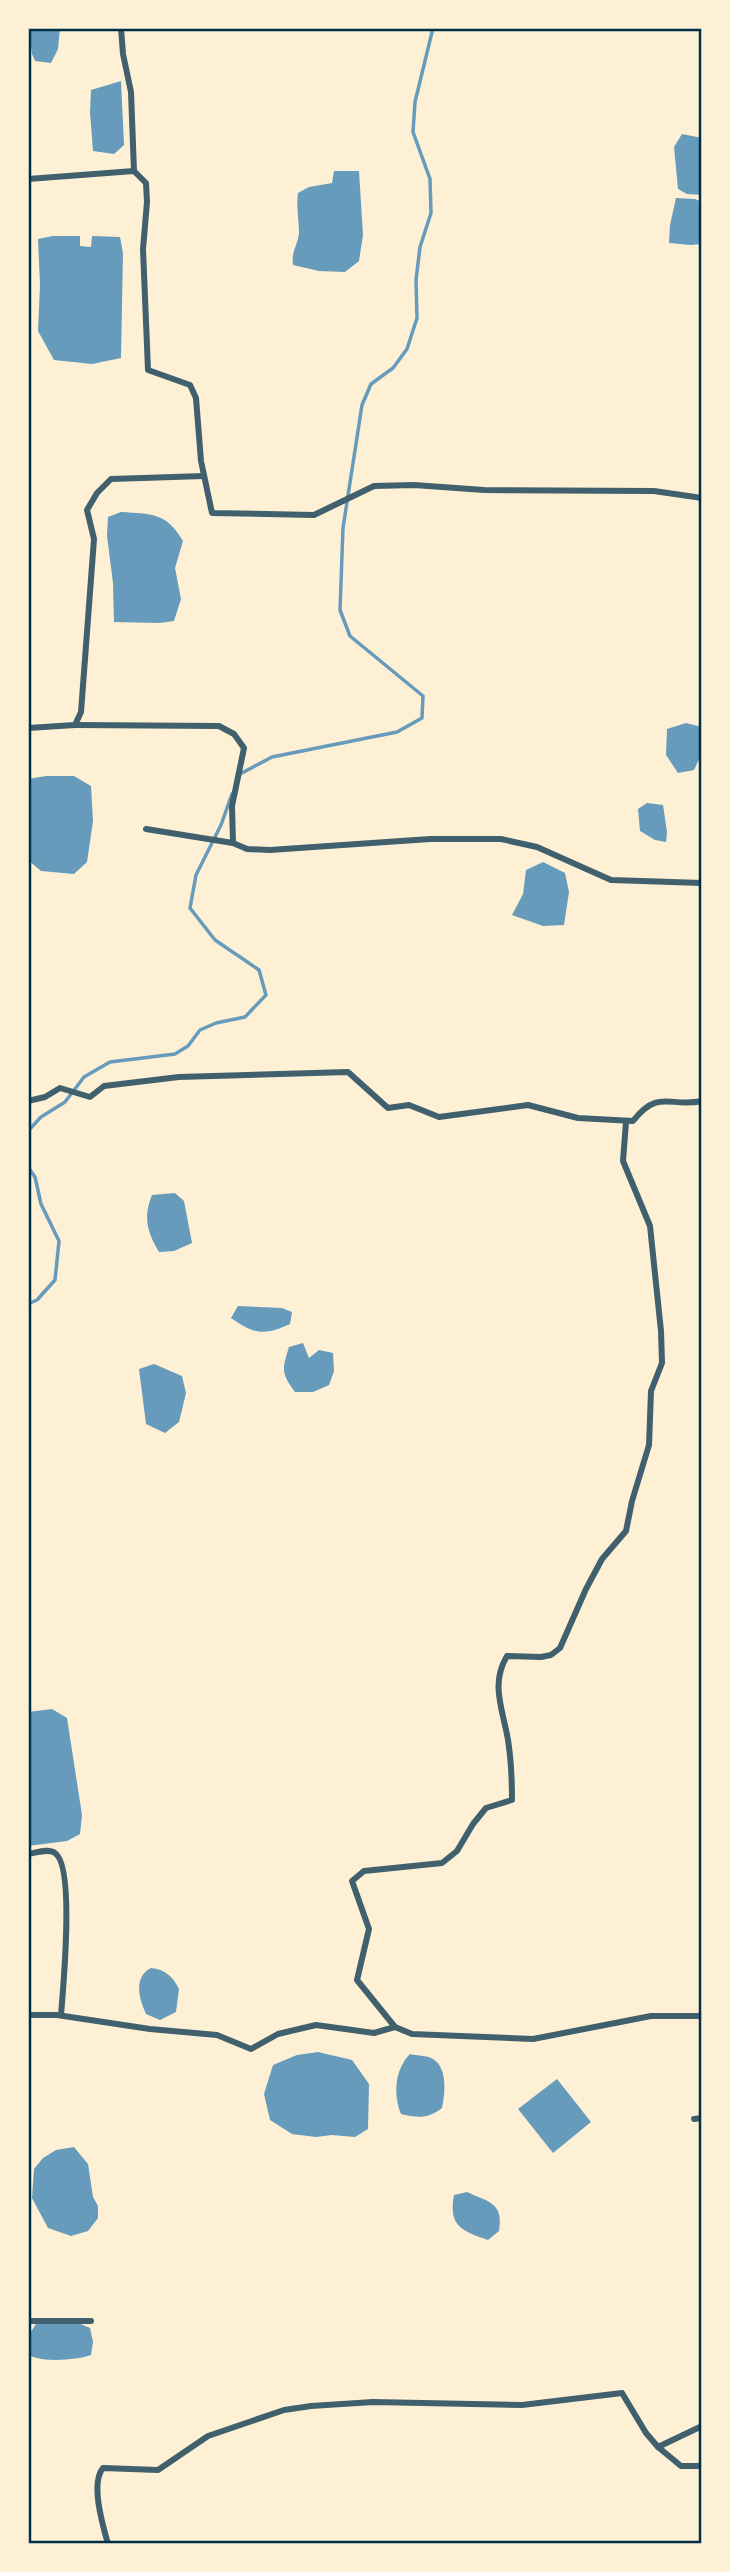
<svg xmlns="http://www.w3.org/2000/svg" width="730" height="2572" viewBox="0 0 730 2572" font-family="Jost,sans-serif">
	<rect width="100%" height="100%" fill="#fdf0d5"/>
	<!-- water -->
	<g fill="#669bbc">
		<path d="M29 28H60L58 49 51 63 35 61 32 54Z"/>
		<path d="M121 81 124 145 114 154 93 151 90 112 91 90Z"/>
		<path d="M682 134 702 138V195L687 194 678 189 674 147Z"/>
		<path d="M334 171H359L363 235 359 261 345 272 319 271 293 265C291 251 298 245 299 233 299 219 296 207 298 193L309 187 332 183Z"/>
		<path d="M676 198 695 199 702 202V244L691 245 669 243 670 225Z"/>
		<path d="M53 236H80V246L91 247 92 236 120 237 123 253 121 358 92 364 54 360 38 331 40 285 38 239Z"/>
		<path d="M121 512C151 514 166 512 183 541L175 568 181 599 174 621 159 623 114 622 113 583 107 536 108 517Z"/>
		<path d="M686 723 702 727V753L694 770 678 773 666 755 667 729Z"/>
		<path d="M46 776H74L91 786 93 821 87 862 74 874 41 871 28 860V779Z"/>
		<path d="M647 803 663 805 667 832 666 842 655 840 640 831 638 809Z"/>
		<path d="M543 862 565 873 569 892 564 925 543 926 512 915 523 894 526 870Z"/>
		<path d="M175 1193 184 1201 192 1243 174 1251 159 1252C147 1232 143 1217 152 1195Z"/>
		<path d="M238 1306 282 1308 292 1312 290 1324C264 1336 254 1334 231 1318Z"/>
		<path d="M303 1343 309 1358 319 1350 333 1353 334 1371 329 1385 313 1392H295C281 1373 282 1369 289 1347Z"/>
		<path d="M154 1364 182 1376 186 1393 179 1422 165 1433 146 1424 139 1369Z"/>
		<path d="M52 1709 67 1718 82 1815 80 1834 67 1841 28 1846V1712Z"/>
		<path d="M151 1968C165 1969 173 1977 179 1989L176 2012 160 2020 146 2014C139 1999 133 1977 151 1968Z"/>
		<path d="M318 2052 352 2060 369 2084 368 2129 355 2137 332 2135 316 2137 292 2134 270 2120 264 2094 273 2065 297 2055Z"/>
		<path d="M410 2054C418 2056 426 2055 433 2059 448 2068 445 2094 442 2108 428 2119 418 2118 401 2114 393 2094 395 2069 410 2054Z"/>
		<path d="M557 2079 591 2122 553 2153 518 2109Z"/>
		<path d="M74 2147 88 2164 93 2197 98 2206V2218L88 2231 71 2236 48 2228 32 2198 34 2169 43 2158 56 2150Z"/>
		<path d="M467 2192C489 2202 504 2203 499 2231L488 2240C462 2231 448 2226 454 2195Z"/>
		<path d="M78 2323 90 2328 93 2342 91 2355C78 2360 41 2363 29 2355V2335L36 2324Z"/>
	</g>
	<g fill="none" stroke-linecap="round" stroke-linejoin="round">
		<!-- stream -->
		<g stroke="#669bbc" stroke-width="3.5">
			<path d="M240 774 272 757 397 732 422 718 423 696 350 636 340 610 343 528 362 405 371 384 393 368 407 349 417 318 416 280 420 247 431 213 430 179 413 132 415 102 433 28"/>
			<path d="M28 1131 41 1117 65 1102 84 1077 110 1062 175 1054 188 1046 200 1030 216 1023 245 1017 266 995 259 970 215 940 190 908 196 875 221 825 232 794"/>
			<path d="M28 1167 35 1177 41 1204 59 1241 55 1280 37 1300 28 1304"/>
		</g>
		<!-- minor -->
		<g stroke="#3f606c" stroke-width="6">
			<path d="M121 28 123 54 131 92 134 171 146 183 147 202 143 249 148 370 190 385 196 398 201 461 212 513 314 515 374 486 414 485 484 490 654 491 702 498"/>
			<path d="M28 179 134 171"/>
			<path d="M75 725 219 726 234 734 244 748 232 806 233 843 247 849 270 850 430 839H501L537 847 611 880 702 883"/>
			<path d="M28 728 75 725 81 712 94 539 87 510 97 493 111 479 204 476"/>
			<path d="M146 829 233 843"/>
			<path d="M28 1101 45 1097 60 1088 90 1097 104 1086 179 1077 348 1072 388 1108 409 1105 439 1117 528 1105 578 1118 633 1121C659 1088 670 1108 702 1101"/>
			<path d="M28 1854C36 1853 48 1848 55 1853 75 1866 63 1989 61 2015"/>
			<path d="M28 2015H57L150 2029 217 2035 251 2049 278 2034 316 2025 374 2033 395 2027 357 1980 369 1929 352 1881 364 1871 442 1863 457 1851 473 1824 486 1808 512 1800C512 1780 511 1759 508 1740 503 1710 490 1684 507 1656L541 1657 551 1655 560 1648 586 1589 602 1559 626 1531 632 1501 649 1445 651 1391 662 1363 661 1331 650 1226 623 1161 626 1122"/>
			<path d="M395 2027 412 2034 533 2039 651 2016H702"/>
			<path d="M694 2119 702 2118"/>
			<path d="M28 2321H91"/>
			<path d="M658 2447 681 2466H702"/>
			<path d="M108 2544C103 2526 90 2483 103 2468L158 2470 208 2436 284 2410 311 2406 373 2402 522 2405 622 2393 646 2433 658 2447 702 2426"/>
		</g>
	</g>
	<!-- border -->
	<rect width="730" height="2572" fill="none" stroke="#fdf0d5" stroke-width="60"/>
	<rect x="30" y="30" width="670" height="2512" fill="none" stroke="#003049" stroke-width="2.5"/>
</svg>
